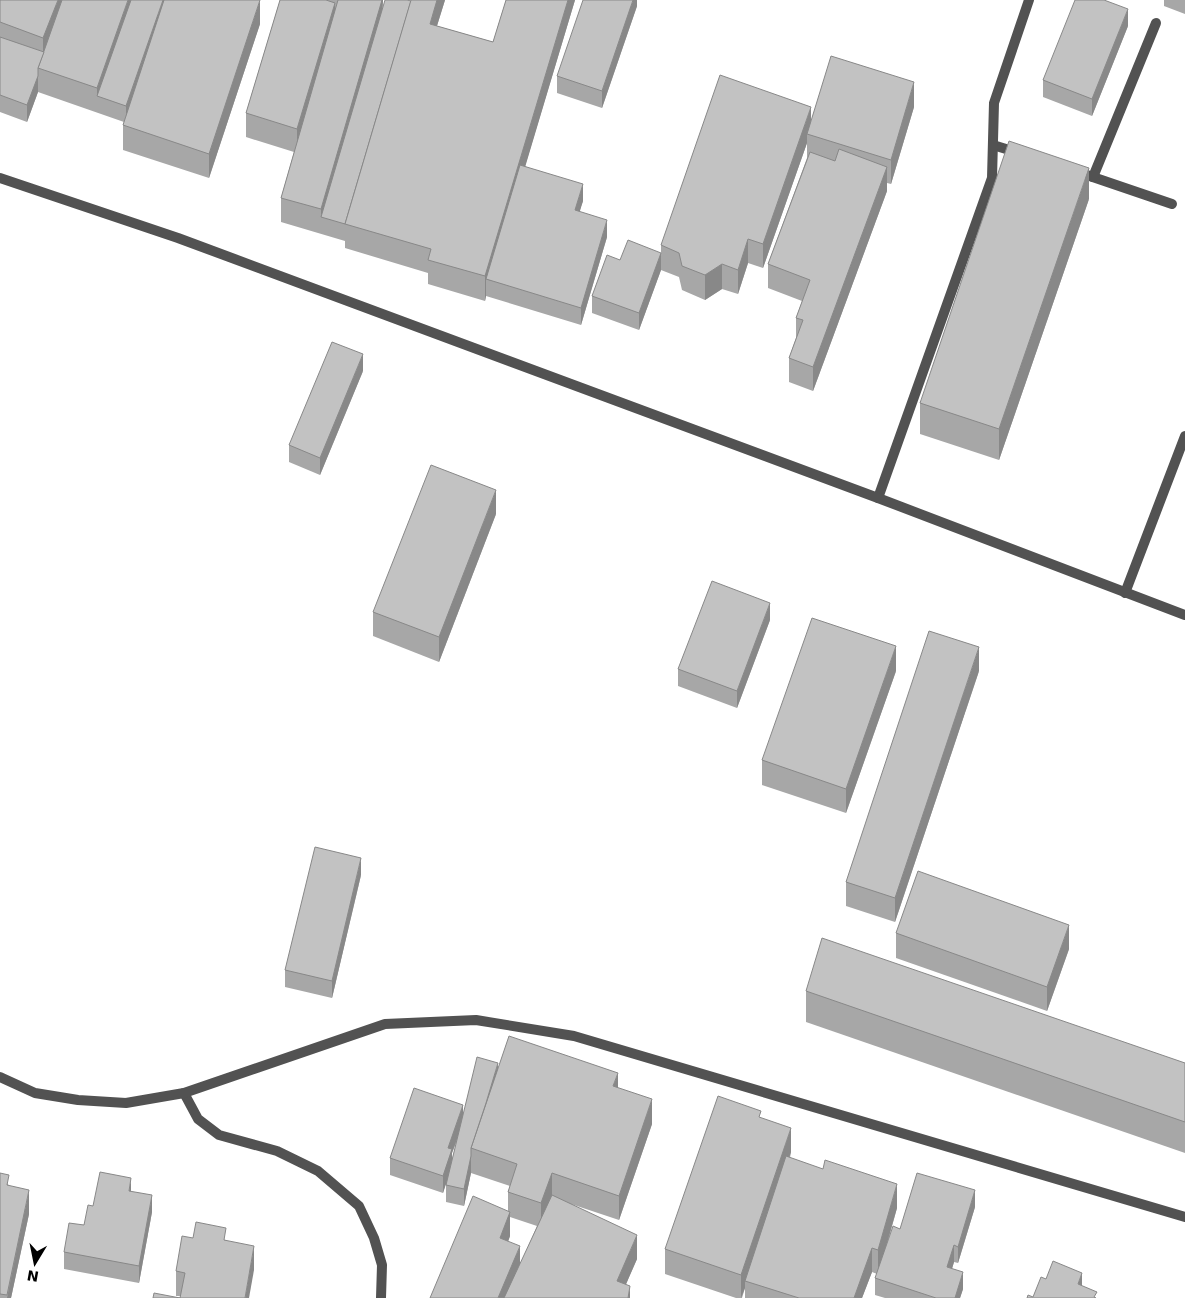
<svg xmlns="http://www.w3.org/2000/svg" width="1185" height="1298" viewBox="0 0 1185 1298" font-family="'DejaVu Sans',sans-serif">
	<rect width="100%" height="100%" fill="#fff"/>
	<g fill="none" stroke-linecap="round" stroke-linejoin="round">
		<!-- service -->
		<g stroke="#525252" stroke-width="10">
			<path d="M993 145 1019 153"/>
			<path d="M1078 172 1172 204"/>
			<path d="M1093 177 1156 23"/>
			<path d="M1125 593 1185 436"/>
			<path d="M184 1093 198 1119 219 1135 277 1151 318 1171 359 1206 374 1238 382 1265 381 1298"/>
		</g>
		<!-- minor -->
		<g stroke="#525252" stroke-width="10">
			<path d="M878 498 992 178 994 103 1029 0"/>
			<path d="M0 1077 35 1093 78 1100 126 1103 184 1093 385 1024 476 1020 574 1036 1185 1217"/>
		</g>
		<!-- tertiary -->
		<path stroke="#525252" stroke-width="10" d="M0 178 178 238 878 498 1185 615"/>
	</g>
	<!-- wall -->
	<g fill="#a7a7a7" fill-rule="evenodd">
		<path d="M0 0 260 24 209 178 123 150V125L124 122 38 92 27 122 0 112Z"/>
		<path d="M280 0H383L382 9 411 1V0H445L437 26 493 42 506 0H575L525 166 583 201 579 212 607 237 581 325 486 296 485 301 428 284V273L345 248V241L281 222V198L294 152 246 137V113Z"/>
		<path d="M637 0V6L602 108 557 93V76Z"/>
		<path d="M1164 0H1185V14L1164 6Z"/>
		<path d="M1128 26 1092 116 1043 97V80Z"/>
		<path d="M914 107 891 184 887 183V191L813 391 789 382V358L796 338V318L802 301 768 288V264L807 158V143L763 268 748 263 738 294 722 289 705 300 682 290 679 277 661 270 639 330 592 313V296L620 260 661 253V245L811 121Z"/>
		<path d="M1089 199 999 460 920 434V403Z"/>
		<path d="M363 371 320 475 289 462V445Z"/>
		<path d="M496 514 439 662 373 636V612Z"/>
		<path d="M770 620 737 708 678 686V669Z"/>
		<path d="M896 671 846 813 762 785V760Z"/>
		<path d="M979 671 895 922 846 906V882Z"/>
		<path d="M361 875 332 998 285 987V970Z"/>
		<path d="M896 933 1069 949 1047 1011 896 958Z"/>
		<path d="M806 991 1185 1063V1153L806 1022Z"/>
		<path d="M498 1069 618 1088 652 1124 619 1220 571 1204 637 1259 626 1284 630 1298H430L508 1211V1192L510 1186 471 1173 464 1206 446 1202V1183L443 1193 390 1175V1158L463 1114ZM457 1141 452 1159V1153ZM510 1217 537 1226 520 1265 508 1242 510 1236Z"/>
		<path d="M761 1118 791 1152 790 1158 897 1208 888 1241 900 1229 975 1207 958 1263 954 1262 952 1269 963 1289 960 1298H885L875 1295V1278L877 1274 872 1272 862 1298H745V1288L742 1298H736L665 1274V1249Z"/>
		<path d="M0 1173 29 1214 11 1298H0Z"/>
		<path d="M131 1192 152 1212 139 1283 64 1269V1252L84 1225 93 1206Z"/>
		<path d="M193 1238 226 1240 254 1270 180 1298 181 1296H176V1271Z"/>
	</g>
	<!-- shaded-wall -->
	<g fill="#888">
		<path d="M58 0H67L43 61V38Z"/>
		<path d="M128 0H137L97 96V88Z"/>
		<path d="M163 0H169L126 123V106Z"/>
		<path d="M260 0V24L209 178V154Z"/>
		<path d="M378 0H383L382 25 321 217V209Z"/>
		<path d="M437 0H445L430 48V24Z"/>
		<path d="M568 0H575L491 281 486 279V296L485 301V276Z"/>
		<path d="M633 0H637V6L602 108V91Z"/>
		<path d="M335 3V27L297 153V129Z"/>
		<path d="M1128 9V26L1092 116V99Z"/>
		<path d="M38 76V92L27 122V105Z"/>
		<path d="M914 82V107L891 184V160Z"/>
		<path d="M811 107V132L807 134V143L763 268V244Z"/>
		<path d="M887 167V191L813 391V367Z"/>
		<path d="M1089 168V199L999 460V429Z"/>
		<path d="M583 184V201L575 227V210Z"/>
		<path d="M607 220V237L581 325V308Z"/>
		<path d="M748 239V263L738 294V270Z"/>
		<path d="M661 253V270L639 330V313Z"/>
		<path d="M722 264V289L705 300V275Z"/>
		<path d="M363 354V371L320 475V458Z"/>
		<path d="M496 490V514L439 662V637Z"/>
		<path d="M770 603V620L737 708V691Z"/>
		<path d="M896 646V671L846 813V789Z"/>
		<path d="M979 647V671L895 922V898Z"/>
		<path d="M361 858V875L332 998V981Z"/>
		<path d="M1069 925V949L1047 1011V987Z"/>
		<path d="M498 1063V1080L473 1149Z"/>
		<path d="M618 1073V1097L613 1086Z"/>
		<path d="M652 1099V1124L619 1220V1196Z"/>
		<path d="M463 1105V1122L452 1153V1166L443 1193V1176L448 1148Z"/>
		<path d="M791 1128V1152L747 1282 745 1281V1288L741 1298V1275Z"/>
		<path d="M471 1156V1173L464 1206V1189Z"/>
		<path d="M552 1173V1197L541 1227V1203Z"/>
		<path d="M131 1178V1195L129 1191Z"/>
		<path d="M897 1184V1208L878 1274V1250Z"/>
		<path d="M29 1190V1214L11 1298H7Z"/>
		<path d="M975 1190V1207L958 1263V1247Z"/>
		<path d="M152 1195V1212L139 1283V1266Z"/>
		<path d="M510 1212V1236L500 1262V1238Z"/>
		<path d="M637 1235V1259L620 1298 617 1281Z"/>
		<path d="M954 1245V1262L947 1284V1267Z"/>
		<path d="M254 1246V1270L249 1298H245Z"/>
		<path d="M520 1246V1271L508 1298H498Z"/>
		<path d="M872 1248V1272L862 1298H854Z"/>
		<path d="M963 1272V1289L960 1298H955Z"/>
		<path d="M1082 1273V1290L1078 1284Z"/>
		<path d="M630 1286V1298H628Z"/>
	</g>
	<!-- building -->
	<g fill="#c2c2c2" stroke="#888">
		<path d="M0 0H58L43 38 0 22Z"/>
		<path d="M62 0H128L97 88 38 68Z"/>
		<path d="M131 0H163L126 106 97 96Z"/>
		<path d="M164 0H260L209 154 123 125Z"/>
		<path d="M280 0H326L335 3 297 129 246 113Z"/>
		<path d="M338 0H382L321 209 281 198Z"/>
		<path d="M385 0H407L411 1 345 224 321 217Z"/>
		<path d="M411 0H437L430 24 493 42 506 0H568L485 276 428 260 431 249 345 224Z"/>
		<path d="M583 0H633L602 91 557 76Z"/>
		<path d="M1075 0H1104L1128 9 1092 99 1043 80Z"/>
		<path d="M0 37 44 52 38 68V76L27 105 0 95Z"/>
		<path d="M831 56 914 82 891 160 807 134Z"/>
		<path d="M720 75 811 107 763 244 748 239 738 270 722 264 705 275 682 266 679 253 661 245Z"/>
		<path d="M1009 141 1089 168 999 429 920 403Z"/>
		<path d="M839 149 887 167 813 367 789 358 803 320 796 318 810 280 768 264 810 152 835 161Z"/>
		<path d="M520 165 583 184 575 210 607 220 581 308 486 279Z"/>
		<path d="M628 240 661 253 639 313 592 296 607 255 620 260Z"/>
		<path d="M332 342 363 354 320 458 289 445Z"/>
		<path d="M431 465 496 490 439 637 373 612Z"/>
		<path d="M712 581 770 603 737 691 678 669Z"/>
		<path d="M812 618 896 646 846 789 762 760Z"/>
		<path d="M929 631 979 647 895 898 846 882Z"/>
		<path d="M315 847 361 858 332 981 285 970Z"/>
		<path d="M918 871 1069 925 1047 987 896 933Z"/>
		<path d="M822 938 1185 1063V1122L806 991Z"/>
		<path d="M509 1036 618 1073 613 1086 652 1099 619 1196 552 1173 541 1203 508 1192 517 1164 471 1148Z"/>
		<path d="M477 1057 498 1063 486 1103 471 1148V1156L464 1189 446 1185Z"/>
		<path d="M414 1088 463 1105 448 1148 452 1149 443 1176 390 1158Z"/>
		<path d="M718 1096 761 1111 759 1117 791 1128 741 1275 665 1249Z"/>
		<path d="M786 1156 823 1169 825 1160 897 1184 878 1250 872 1248 854 1298H799L745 1281Z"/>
		<path d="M100 1172 131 1178 129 1191 152 1195 139 1266 64 1252 69 1223 84 1225 88 1205 93 1206Z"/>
		<path d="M0 1173 9 1175 7 1185 29 1190 7 1295 0 1294Z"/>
		<path d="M917 1173 975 1190 958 1247 954 1245 947 1267 963 1272 955 1298H936L875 1278 893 1226 900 1229Z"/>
		<path d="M552 1195 637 1235 617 1281 630 1286 628 1298H504Z"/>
		<path d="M473 1196 510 1212 500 1238 520 1246 498 1298H430Z"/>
		<path d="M196 1222 226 1228 224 1240 254 1246 245 1298H153L154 1293 180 1298 185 1273 176 1271 182 1236 193 1238Z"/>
		<path d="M1053 1261 1082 1273 1078 1284 1097 1292 1094 1297 1096 1298H1027L1028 1295 1033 1297 1041 1277 1046 1279Z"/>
	</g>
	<!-- north arrow -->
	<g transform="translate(35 1263) rotate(190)" stroke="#ffffff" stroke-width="4" paint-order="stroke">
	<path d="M0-4L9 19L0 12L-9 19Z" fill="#000000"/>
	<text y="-8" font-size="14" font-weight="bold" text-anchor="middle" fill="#000000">N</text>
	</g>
</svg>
